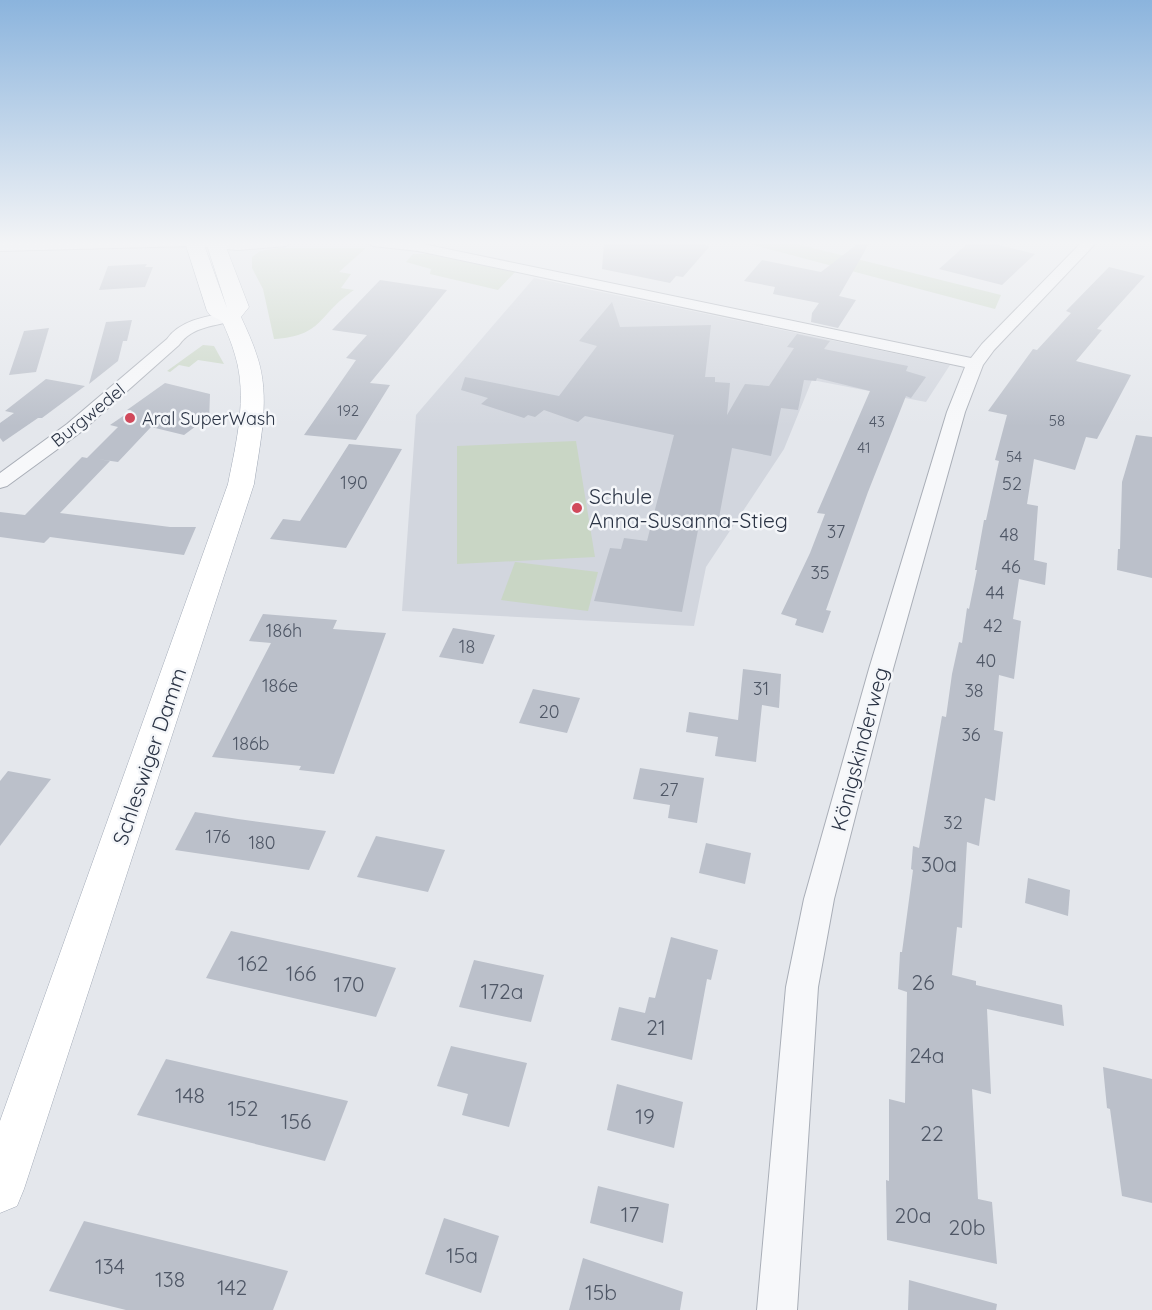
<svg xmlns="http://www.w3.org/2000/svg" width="1152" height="1310" viewBox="0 0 1152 1310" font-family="Quicksand,sans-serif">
	<rect width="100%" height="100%" fill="#e4e7ec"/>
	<!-- built -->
	<path fill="#d2d6de" d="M534 278 950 365 926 402 812 380 784 449 706 567 694 626 402 611 416 415Z"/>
	<!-- green -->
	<g fill="#c9d6c5">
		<path d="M742 242H789L1001 295 995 309Z"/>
		<path d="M278 248H366L339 272 351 274 341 288 354 290C317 315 324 336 274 339L263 289 252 268V257L260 251Z"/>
		<path d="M413 254H428L515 272 498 290 430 274 431 269 406 262Z"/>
		<path d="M203 345 214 346 224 364 198 360 189 367 179 365 170 372 167 371Z"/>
		<path d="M576 441 595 557 457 564V446Z"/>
		<path d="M515 562 598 572 588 611 501 600Z"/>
	</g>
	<!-- building -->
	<g fill="#bbc0ca">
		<path d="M604 242H689L710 246 683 277 676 276 670 283 602 269Z"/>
		<path d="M860 242H870L839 296 856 300 838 328 811 322 812 313 819 303 773 294 775 287 744 281 762 260 821 272Z"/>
		<path d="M969 242H988L1035 254 1002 285 939 269Z"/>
		<path d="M147 264 145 267H153L145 287 99 290 108 266Z"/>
		<path d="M1109 267 1145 276 1097 329 1102 330 1076 361 1131 375 1097 439 1086 437 1075 470 1034 459 1027 504 1038 506 1034 560 1047 563 1045 585 1019 579 1013 619 1021 621 1014 679 999 675 994 730 1003 732 995 801 985 798 979 846 967 842 962 928 957 927 952 975 976 981V985L1062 1005 1064 1026 987 1009 991 1094 972 1089 978 1199 992 1202 997 1264 887 1240 886 1180 889 1181V1099L905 1103 907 992 898 989 900 952H902L913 870 911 869 913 846 919 848 942 716 946 717 952 674 959 642 962 643 967 608 969 609 977 570H975L984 520H986L999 461 995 460 1007 415 988 411 1033 349 1037 350 1071 313 1066 311Z"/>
		<path d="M380 280 447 290 370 383 390 385 356 440 304 435 356 360 346 358 367 335 332 330Z"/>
		<path d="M612 302 620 327 711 325 705 377H715V382L730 383 727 415 745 384 769 386 794 348 787 347 797 334 830 341 824 349 908 366 906 371 926 377 911 398 906 396 868 492 826 610 831 611 823 633 795 625 797 619 781 614 810 553 825 514 817 513 870 391 817 378 816 381 804 380 798 410 781 408 771 456 732 448 718 523 700 520 682 612 594 601 610 548 621 549 624 538 647 541 674 435 585 416 578 422 544 410 535 417 528 415 524 418 481 404 488 398 461 390 465 377 559 396 597 346 579 341Z"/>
		<path d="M132 320 127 341H123L118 361 89 384 106 322Z"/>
		<path d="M49 328 36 372 9 375 24 331Z"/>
		<path d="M46 379 85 386 42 418H38L3 442 0 438V423L14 413 5 411Z"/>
		<path d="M165 383 210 394 209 422 200 423 184 435 151 427 118 462 97 459 110 461 60 513 170 527H196L184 555 50 537 44 543 0 537V512L25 515 82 457 87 458 118 427 110 425 132 410H127Z"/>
		<path d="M1136 435 1152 437V578L1117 570 1118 549H1120L1122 482Z"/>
		<path d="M349 444 402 449 346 548 270 539 283 519 300 521Z"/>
		<path d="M263 614 337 620 333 629 386 633 334 774 299 770 301 766 212 757 271 643 249 641Z"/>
		<path d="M453 628 495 635 483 664 439 657Z"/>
		<path d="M743 669 781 674 779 708 762 705 756 762 715 756 718 737 686 732 689 712 738 720Z"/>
		<path d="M533 689 580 698 567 733 519 723Z"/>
		<path d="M640 768 704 778 697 823 668 818 670 805 633 799Z"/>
		<path d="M8 771 51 779 0 846V781Z"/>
		<path d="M195 812 238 819 326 831 309 870 175 850Z"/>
		<path d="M376 836 445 850 428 892 357 877Z"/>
		<path d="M706 843 751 853 745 884 699 873Z"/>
		<path d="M1028 878 1070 890 1068 916 1025 903Z"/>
		<path d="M231 931 327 952 396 968 376 1017 206 978Z"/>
		<path d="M671 937 718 950 711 980 707 979 692 1060 611 1040 619 1007 645 1013 649 997 655 998Z"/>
		<path d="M474 960 544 975 531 1022 459 1007Z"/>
		<path d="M451 1046 527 1063 509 1127 462 1115 468 1094 437 1086Z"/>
		<path d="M166 1059 348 1101 325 1161 137 1115Z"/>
		<path d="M1103 1067 1152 1079V1203L1122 1196 1110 1109 1107 1108Z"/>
		<path d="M617 1084 683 1102 674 1148 607 1130Z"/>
		<path d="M598 1186 669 1204 663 1243 590 1223Z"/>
		<path d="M444 1218 499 1236 481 1293 425 1274Z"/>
		<path d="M84 1221 199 1249 288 1271 273 1310H126L49 1291Z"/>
		<path d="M583 1258 683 1292 680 1310H569Z"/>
		<path d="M909 1280 997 1304 996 1310H908Z"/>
	</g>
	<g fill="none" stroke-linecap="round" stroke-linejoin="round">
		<!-- minor casing -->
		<g stroke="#a9aeb7" stroke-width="2">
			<g id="minor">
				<path d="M293 242 286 246 238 250 191 246 0 251V243Z"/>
				<path d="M366 242 418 243 971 358 982 344 1082 242H1097L994 350 983 365 965 412 893 669 834 899 818 987 797 1310H757L786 987 804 899 869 669 947 412 965 367 418 251 373 246Z"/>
				<path d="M231 312 237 314 239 317 237 320C216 326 192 326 179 345L81 432 7 486 0 488V473L67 424 167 339C181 319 209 316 231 312Z"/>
			</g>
		</g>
		<!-- major casing -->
		<g stroke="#a3abb8" stroke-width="1">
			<path id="major" d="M185 242H203L227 308 206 242H224L249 307 241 317C247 330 253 343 257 356 271 397 260 442 254 484L24 1189 17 1206 0 1213V1121L228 484C236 443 248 397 235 355 232 344 227 332 222 321L210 315 207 311Z"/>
		</g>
		<!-- minor -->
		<use href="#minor" fill="#f7f8fa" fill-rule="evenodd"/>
		<!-- major -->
		<use href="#major" fill="#fff" fill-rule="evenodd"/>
	</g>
	<!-- sky -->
	<linearGradient id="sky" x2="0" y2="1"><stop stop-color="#8bb4dd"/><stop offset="0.57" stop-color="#f3f4f6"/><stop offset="1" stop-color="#f3f4f6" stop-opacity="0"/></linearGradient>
	<rect width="1152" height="426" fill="url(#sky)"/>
	<!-- markers -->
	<g fill="#d1495b" stroke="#f4f6f9" stroke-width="2">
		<circle cx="130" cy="418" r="6"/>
		<circle cx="577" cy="508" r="6"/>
	</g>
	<g text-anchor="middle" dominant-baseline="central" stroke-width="5" stroke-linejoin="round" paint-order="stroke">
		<!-- far-number labels -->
		<g font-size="15" fill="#4f5766">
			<text x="348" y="410">192</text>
			<text x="1057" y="420">58</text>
			<text x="877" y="421">43</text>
			<text x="864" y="447">41</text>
			<text x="1014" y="456">54</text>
		</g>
		<!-- far-street labels -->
		<g font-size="18" fill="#2b3445" stroke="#f4f6f9">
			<text transform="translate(88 415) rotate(-39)">Burgwedel</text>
		</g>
		<!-- far-poi labels -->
		<g font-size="18" fill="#2b3445" stroke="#f4f6f9" text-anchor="start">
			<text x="142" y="418">Aral SuperWash</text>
		</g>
		<!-- number labels -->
		<g font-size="18" fill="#4f5766">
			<text x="354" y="482">190</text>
			<text x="1012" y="483">52</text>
			<text x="836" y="531">37</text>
			<text x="1009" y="534">48</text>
			<text x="1011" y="566">46</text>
			<text x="820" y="572">35</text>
			<text x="995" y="592">44</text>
			<text x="993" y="625">42</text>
			<text x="284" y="630">186h</text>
			<text x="467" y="646">18</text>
			<text x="986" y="660">40</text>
			<text x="280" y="685">186e</text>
			<text x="761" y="688">31</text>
			<text x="974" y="690">38</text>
			<text x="549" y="711">20</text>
			<text x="971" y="734">36</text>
			<text x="251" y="743">186b</text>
			<text x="669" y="789">27</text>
			<text x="953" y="822">32</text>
			<text x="218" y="836">176</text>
			<text x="262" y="842">180</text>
		</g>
		<!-- poi labels -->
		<g font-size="21" fill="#2b3445" stroke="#f4f6f9" text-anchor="start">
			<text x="589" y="496">Schule<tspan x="589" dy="24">Anna-Susanna-Stieg</tspan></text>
		</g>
		<!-- street labels -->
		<g font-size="21" fill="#2b3445" stroke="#f4f6f9">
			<text transform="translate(859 749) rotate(-75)">Königskinderweg</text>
			<text transform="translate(149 756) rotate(-71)">Schleswiger Damm</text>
		</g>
		<!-- near-number labels -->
		<g font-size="21" fill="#4f5766">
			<text x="939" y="864">30a</text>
			<text x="253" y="963">162</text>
			<text x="301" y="973">166</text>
			<text x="923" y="982">26</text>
			<text x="349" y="984">170</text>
			<text x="502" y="991">172a</text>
			<text x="656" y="1027">21</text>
			<text x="927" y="1055">24a</text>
			<text x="190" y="1095">148</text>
			<text x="243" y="1108">152</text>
			<text x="645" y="1116">19</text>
			<text x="296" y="1121">156</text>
			<text x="932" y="1133">22</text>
			<text x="630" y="1214">17</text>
			<text x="913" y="1215">20a</text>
			<text x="967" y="1227">20b</text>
			<text x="462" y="1255">15a</text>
			<text x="110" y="1266">134</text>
			<text x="170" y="1279">138</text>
			<text x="232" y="1287">142</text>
			<text x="601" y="1292">15b</text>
		</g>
	</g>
</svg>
